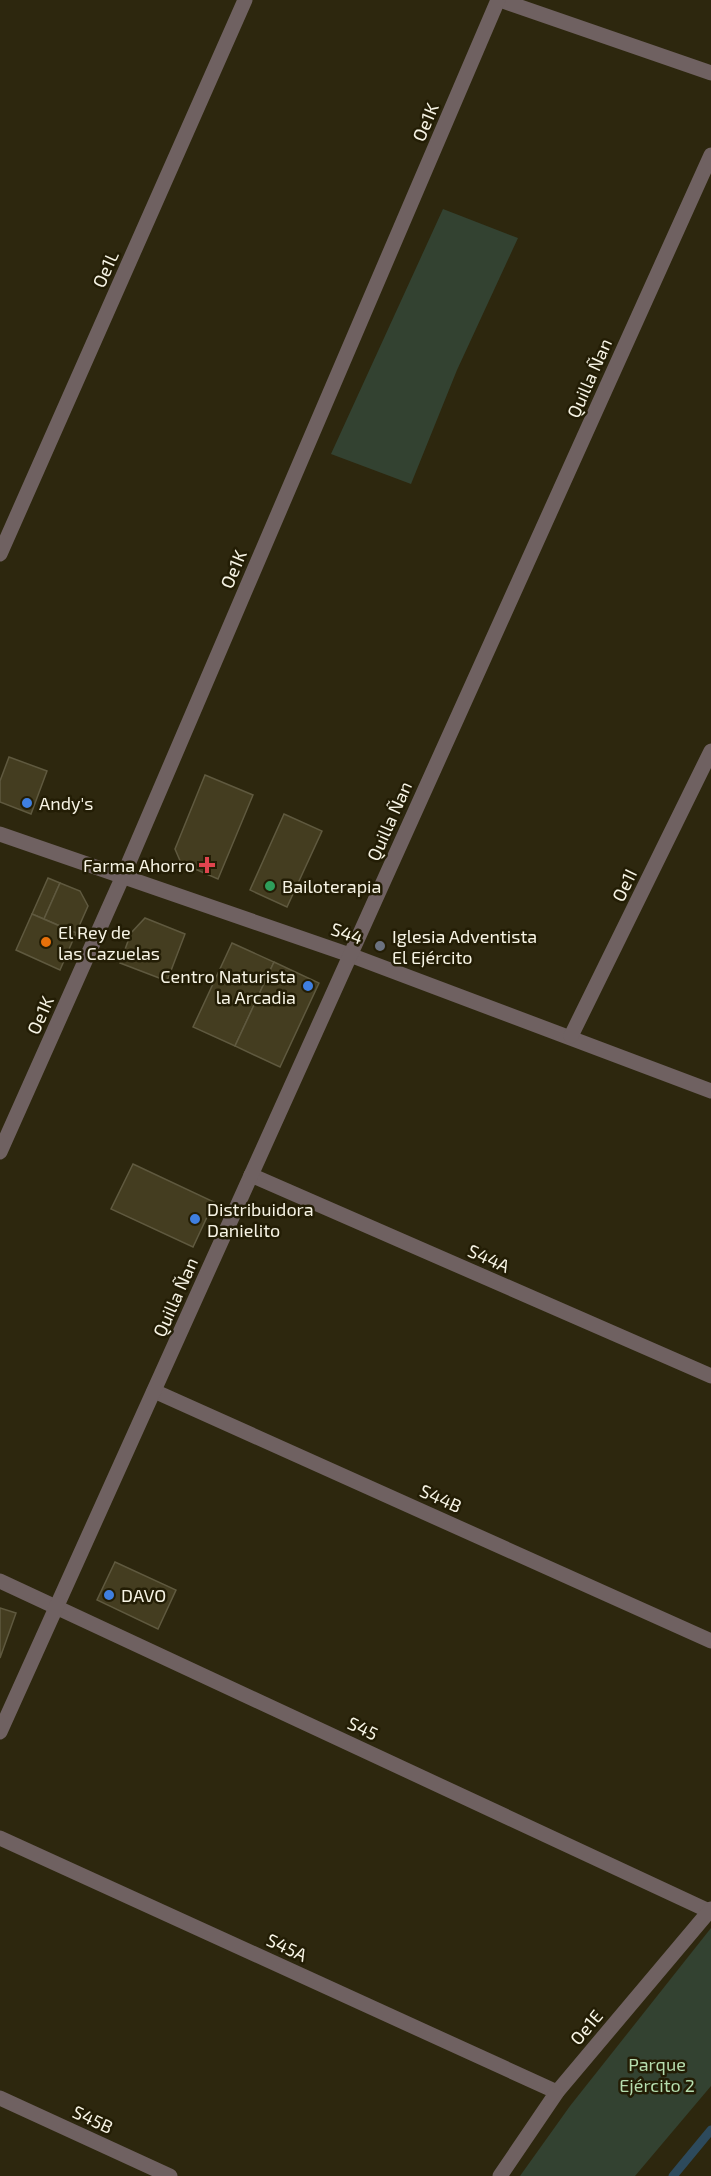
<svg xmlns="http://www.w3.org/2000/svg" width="711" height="2176" viewBox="0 0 711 2176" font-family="'Exo 2',sans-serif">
	<rect width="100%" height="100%" fill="#2d270e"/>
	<!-- green -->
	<g fill="#334231">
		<path d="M443 209 518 238 457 370 411 484 331 454Z"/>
		<path d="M711 1928V2086L635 2176H520L570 2106Z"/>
	</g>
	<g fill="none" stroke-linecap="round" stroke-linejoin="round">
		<!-- stream -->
		<path stroke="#2d4a5c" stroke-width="9" d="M673 2176 711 2130"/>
	</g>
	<!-- building -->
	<g fill="#443d20" stroke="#5f593f" stroke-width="1.5">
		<path d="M9 757 47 771 31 814 0 802V781Z"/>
		<path d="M205 775 253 795 218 879 181 863 175 849Z"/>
		<path d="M284 814 322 831 287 907 250 890Z"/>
		<path d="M48 878 60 883 44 919 32 914Z"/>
		<path d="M60 883 80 891 88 906 76 933 44 919Z"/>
		<path d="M32 914 76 933 60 970 16 950Z"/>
		<path d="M145 918 185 934 167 981 120 963 131 933Z"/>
		<path d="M232 943 274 962 235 1046 193 1027Z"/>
		<path d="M274 962 319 983 280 1067 235 1046Z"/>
		<path d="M133 1164 214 1202 193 1247 111 1209Z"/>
		<path d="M115 1562 176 1590 158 1629 97 1600Z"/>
		<path d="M0 1608 16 1613 0 1658Z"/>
	</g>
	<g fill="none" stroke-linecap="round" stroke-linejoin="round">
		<!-- minor -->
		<g stroke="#6f6161" stroke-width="15">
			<path d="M500 0 711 73"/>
			<path d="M0 554 245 0"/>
			<path d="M0 834 350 955 711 1091"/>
			<path d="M571 1036 711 751"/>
			<path d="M0 1152 123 876 498 0"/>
			<path d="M251 1175 711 1376"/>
			<path d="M154 1391 711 1641"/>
			<path d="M0 1581 709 1911"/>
			<path d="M0 1732 711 155"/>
			<path d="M0 1838 557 2092"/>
			<path d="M0 2098 170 2176"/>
			<path d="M500 2176 557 2092 711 1909"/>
		</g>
	</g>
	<!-- markers -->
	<g fill="#3f7fe0" stroke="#231d05" stroke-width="2">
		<circle cx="27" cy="803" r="6"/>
		<circle cx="308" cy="986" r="6"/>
		<circle cx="195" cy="1219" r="6"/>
		<circle cx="109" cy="1595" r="6"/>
	</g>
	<path fill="#e0444e" stroke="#231d05" stroke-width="2" d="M204 856h6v6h6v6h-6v6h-6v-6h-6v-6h6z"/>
	<circle fill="#2e9e5b" stroke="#231d05" stroke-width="2" cx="270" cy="886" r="6"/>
	<circle fill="#e8710a" stroke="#231d05" stroke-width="2" cx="46" cy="942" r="6"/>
	<circle fill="#6b7280" stroke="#231d05" stroke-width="2" cx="380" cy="946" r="6"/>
	<g text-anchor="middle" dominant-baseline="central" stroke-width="5" stroke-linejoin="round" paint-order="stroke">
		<!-- street labels -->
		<g font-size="18" fill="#f7f4e5" stroke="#231d05">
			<text transform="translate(425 122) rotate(-67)">Oe1K</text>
			<text transform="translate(105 269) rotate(-66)">Oe1L</text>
			<text transform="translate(589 378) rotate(-66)">Quilla Ñan</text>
			<text transform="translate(233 569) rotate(-67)">Oe1K</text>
			<text transform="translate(389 821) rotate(-66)">Quilla Ñan</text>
			<text transform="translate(624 885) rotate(-64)">Oe1I</text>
			<text transform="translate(347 933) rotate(19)">S44</text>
			<text transform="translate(40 1015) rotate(-66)">Oe1K</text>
			<text transform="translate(489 1258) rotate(24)">S44A</text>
			<text transform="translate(175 1297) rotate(-66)">Quilla Ñan</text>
			<text transform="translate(441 1498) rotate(24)">S44B</text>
			<text transform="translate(363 1728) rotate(25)">S45</text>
			<text transform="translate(287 1947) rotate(25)">S45A</text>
			<text transform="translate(586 2027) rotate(-50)">Oe1E</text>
			<text transform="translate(93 2119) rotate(25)">S45B</text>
		</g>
		<!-- poi labels -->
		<g font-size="18" fill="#f7f4e5" stroke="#231d05" text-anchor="start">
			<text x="39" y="803">Andy's</text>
			<text x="195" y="865" text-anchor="end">Farma Ahorro</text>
			<text x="282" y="886">Bailoterapia</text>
			<text x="58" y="932">El Rey de<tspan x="58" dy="21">las Cazuelas</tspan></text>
			<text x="392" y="936">Iglesia Adventista<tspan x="392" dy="21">El Ejército</tspan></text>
			<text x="296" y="976" text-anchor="end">Centro Naturista<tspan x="296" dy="21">la Arcadia</tspan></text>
			<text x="207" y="1209">Distribuidora<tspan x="207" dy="21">Danielito</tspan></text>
			<text x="121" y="1595">DAVO</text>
		</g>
		<!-- park labels -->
		<g font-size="18" fill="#b5ddae" stroke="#231d05">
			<text x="657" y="2064">Parque<tspan x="657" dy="21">Ejército 2</tspan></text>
		</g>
	</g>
</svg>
